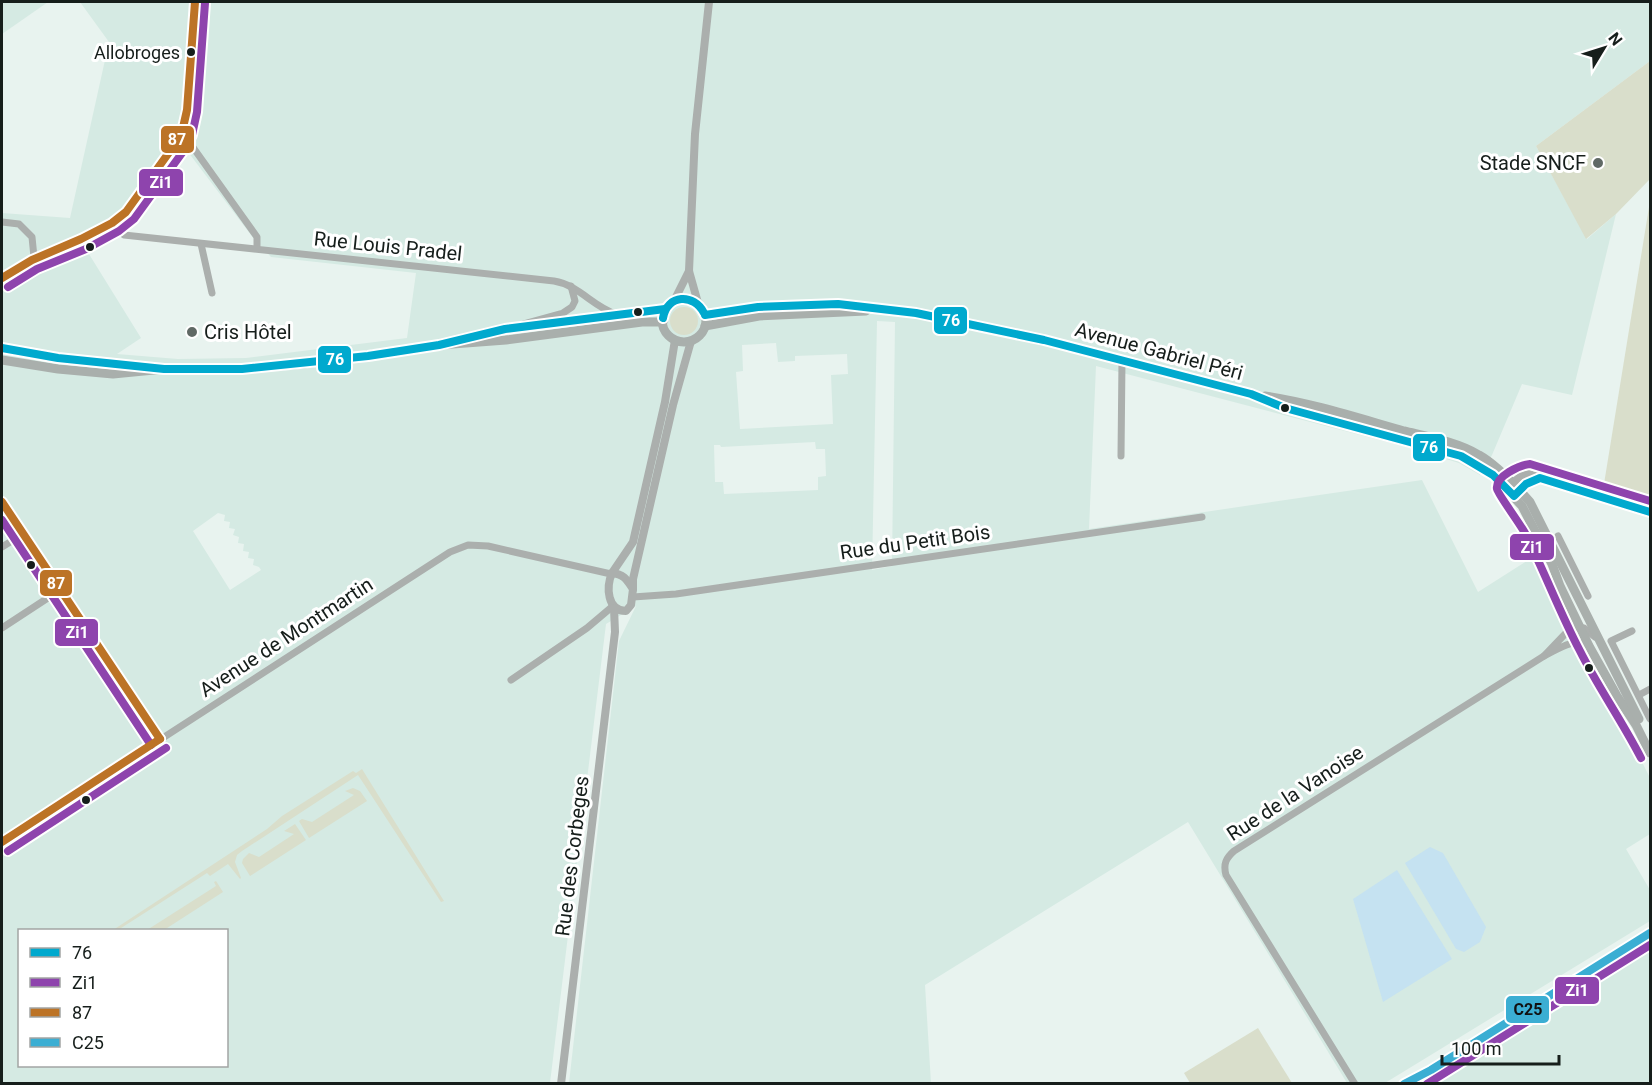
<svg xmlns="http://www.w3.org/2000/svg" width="1652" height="1085" viewBox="0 0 1652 1085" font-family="Roboto,sans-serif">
	<rect width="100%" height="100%" fill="#e8f3ef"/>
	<!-- built -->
	<g fill="#d5eae3" fill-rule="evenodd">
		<path d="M2 2H48L2 34Z"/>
		<path d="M80 2H1650V61L1536 146 1587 239 1616 214 1572 395 1522 384 1492 455 1480 475 1459 463 1414 449 1096 366 1089 529 1422 480 1478 592 1538 554 1650 778V834L1626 849 1650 890V921L1385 1083H1347L1188 822 925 985 931 1083H569L619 641 636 606 606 624 550 1083H2V213L70 218 109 42ZM182 144 254 239 271 257 416 273 407 338 246 358 178 359 117 354 141 338 84 246 101 238 122 222ZM877 321 895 322 892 566 872 570ZM776 343 778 362 795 361V356L847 354 848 374 831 375 833 424 740 429 736 372 743 371 742 345ZM815 442 816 449H825L826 476 818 477V490L724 494 723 482H715L714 445H720L721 447ZM218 513 225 515 224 521 230 522 229 528 235 529 233 535 239 537 238 543 244 544 243 551 249 552 248 558 254 559 253 565 259 567 261 570 230 590 193 531ZM20 930H226V1066H20Z"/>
		<path d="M1650 942V1083H1428Z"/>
	</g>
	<!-- green -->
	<g fill="#d9decb">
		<path d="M1650 61V179L1616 214 1586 239 1536 146Z"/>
		<path d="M1650 201V505L1603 490Z"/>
		<circle cx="684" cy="321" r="14"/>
		<path d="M362 769 444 901 441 902 358 775 242 851 237 855 235 862 241 878 240 879 228 864 210 876 207 873 118 930H113L267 829 282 816 353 771 356 773Z"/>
		<path d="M353 788 360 791 367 801 309 838 299 821 302 819 312 822 354 795 345 791Z"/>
		<path d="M295 824 306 840 250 876 242 863 243 859 249 853 259 857 294 834 284 831Z"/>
		<path d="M216 881 223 892 164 930H147L216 886 214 882Z"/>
		<path d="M1258 1028 1292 1083H1190L1184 1073Z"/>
	</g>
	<!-- water -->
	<g fill="#c5e2f1">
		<path d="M1430 847 1443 853 1486 927 1480 942 1464 952 1456 949 1405 863Z"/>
		<path d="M1397 870 1452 959 1383 1002 1353 899Z"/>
	</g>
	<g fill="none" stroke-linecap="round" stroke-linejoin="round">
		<!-- minor -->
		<g stroke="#abafad" stroke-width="7">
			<path d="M182 132 257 237V248"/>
			<path d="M2 222 19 224 32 237 34 257"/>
			<path d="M110 225 124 235 554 281C579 285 593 307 616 314"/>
			<path d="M201 244 212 293"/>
			<path d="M523 324 563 313 572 307 575 301 571 286"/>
			<path d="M1121 456 1122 360"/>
			<path d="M2 502 160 739"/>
			<path d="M1558 536 1588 596"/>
			<path d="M2 547 23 534"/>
			<path d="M633 597 676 594 1202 517"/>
			<path d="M2 628 60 590"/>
			<path d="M1632 631 1611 641 1650 719"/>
			<path d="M1589 645C1571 638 1559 649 1544 656L1566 633 1576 627 1584 628 1595 637"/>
			<path d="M511 680 587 628 613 606"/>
			<path d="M1639 695 1650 689"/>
			<path d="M2 842 450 552 468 545 488 546 611 574"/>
			<path d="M1355 1084 1226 875C1223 864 1226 858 1234 851L1544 656"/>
			<path d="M1403 1084 1431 1070 1650 933"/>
		</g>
		<!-- tertiary -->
		<g stroke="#abafad" stroke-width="8">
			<path d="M2 278C39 249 91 244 126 212L173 147 182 132 187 110 195 2"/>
			<path d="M674 301 689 271"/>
			<path d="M698 303 689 271 695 134 709 2"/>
			<path d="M1508 487 1521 476 1529 474 1650 512"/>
			<path d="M1516 494 1526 484 1540 478"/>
			<path d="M612 573 633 542 665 402 675 340"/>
			<path d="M612 573C624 574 627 580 633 589L631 605 626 611C607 611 606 587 612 573Z"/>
			<path d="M633 589V579L673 405 691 341"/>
			<path d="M561 1084 615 632 614 608"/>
		</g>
		<!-- secondary -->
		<g stroke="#a9afac" stroke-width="9">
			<circle cx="684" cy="320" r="22"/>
			<path d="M705 315 758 307 838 304 916 313 1051 342 1251 394 1285 408 1435 448 1466 458 1493 475 1522 506 1552 564 1560 586 1589 646 1617 696 1636 725 1650 753"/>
			<path d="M705 326 759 316 866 311"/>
			<path d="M466 338 505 329 665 309"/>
			<path d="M2 348 58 358 140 367"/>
			<path d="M2 360 58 369 113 374 164 369H242L303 364 439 345 506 340 642 322H663"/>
			<path d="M1265 396C1312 403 1358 418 1404 431 1429 437 1457 442 1479 455 1497 465 1517 487 1530 502L1639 719"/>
		</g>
		<!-- bus-1 casing -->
		<g stroke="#fff" stroke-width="12">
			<g id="bus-1">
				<path d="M705 315 758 307 838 304 916 313 1044 340 1251 394 1285 408 1461 456 1493 475 1514 496 1526 484 1540 478 1650 512"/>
				<path d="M663 318C667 294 694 293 704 313"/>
				<path d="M2 348 58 358 164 369H242L368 356 439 345 505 329 665 309"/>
			</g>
		</g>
		<!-- bus-2 casing -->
		<g stroke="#fff" stroke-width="12">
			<g id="bus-2">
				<path d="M8 287 37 269 86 249 119 231 134 219 182 153 192 135 197 112 205 3"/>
				<path d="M2 520 151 745"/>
				<path d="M1641 758C1622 721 1598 687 1580 651 1560 613 1545 573 1526 535 1522 526 1497 493 1497 489 1495 476 1520 465 1530 464L1650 501"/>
				<path d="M8 851 166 748"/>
				<path d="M1427 1084 1650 945"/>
			</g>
		</g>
		<!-- bus-3 casing -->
		<g stroke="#fff" stroke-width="12">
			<g id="bus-3">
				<path d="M2 278 32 260 81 239 112 223 126 212 173 147 182 132 187 110 195 2"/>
				<path d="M2 502 160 739"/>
				<path d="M2 842 160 739"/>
			</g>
		</g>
		<!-- bus-4 casing -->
		<g stroke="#fff" stroke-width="12">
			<path id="bus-4" d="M1404 1084 1431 1070 1650 933"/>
		</g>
		<!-- bus-1 -->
		<use href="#bus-1" stroke="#00a9ce" stroke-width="8"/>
		<!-- bus-2 -->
		<use href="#bus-2" stroke="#8e44ad" stroke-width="8"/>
		<!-- bus-3 -->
		<use href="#bus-3" stroke="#bc7326" stroke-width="8"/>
		<!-- bus-4 -->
		<use href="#bus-4" stroke="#3baed3" stroke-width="8"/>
	</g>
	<!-- markers -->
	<g fill="#161e1b" stroke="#fff" stroke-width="2">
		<circle cx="191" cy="52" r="5"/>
		<circle cx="90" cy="247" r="5"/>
		<circle cx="638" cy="312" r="5"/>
		<circle cx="1285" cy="408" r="5"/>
		<circle cx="31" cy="565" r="5"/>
		<circle cx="1589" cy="668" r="5"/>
		<circle cx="86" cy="800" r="5"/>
	</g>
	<g fill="#606965" stroke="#fff" stroke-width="2">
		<circle cx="1598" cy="163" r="6"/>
		<circle cx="192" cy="332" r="6"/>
	</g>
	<g text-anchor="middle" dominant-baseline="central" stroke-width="6" stroke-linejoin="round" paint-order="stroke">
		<!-- bus labels -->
		<g font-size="18" fill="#161e1b" stroke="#fff" text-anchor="end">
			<text x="180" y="52">Allobroges</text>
		</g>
		<!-- poi labels -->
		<g font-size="20" fill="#161e1b" stroke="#fff" text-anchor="end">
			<text x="1586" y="163">Stade SNCF</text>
			<text x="204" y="332" text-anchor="start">Cris Hôtel</text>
		</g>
		<!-- street labels -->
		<g font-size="20" fill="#161e1b" stroke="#fff">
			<text transform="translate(388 246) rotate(6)">Rue Louis Pradel</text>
			<text transform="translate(1159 351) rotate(15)">Avenue Gabriel Péri</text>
			<text transform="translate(915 542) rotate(-8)">Rue du Petit Bois</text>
			<text transform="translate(286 637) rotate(-33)">Avenue de Montmartin</text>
			<text transform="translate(1295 793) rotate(-33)">Rue de la Vanoise</text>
			<text transform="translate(572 856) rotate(-83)">Rue des Corbeges</text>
		</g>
	</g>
	<g stroke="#fff" stroke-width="2">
		<rect x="160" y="125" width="35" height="29" rx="6" fill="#bc7326"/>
		<rect x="138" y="168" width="46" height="29" rx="6" fill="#8e44ad"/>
		<rect x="933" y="306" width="35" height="29" rx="6" fill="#00a9ce"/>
		<rect x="317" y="345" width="35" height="29" rx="6" fill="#00a9ce"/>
		<rect x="1412" y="433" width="34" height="29" rx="6" fill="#00a9ce"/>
		<rect x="1509" y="533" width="46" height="28" rx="6" fill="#8e44ad"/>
		<rect x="39" y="569" width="34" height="28" rx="6" fill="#bc7326"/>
		<rect x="54" y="618" width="45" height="29" rx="6" fill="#8e44ad"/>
		<rect x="1554" y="976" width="46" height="29" rx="6" fill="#8e44ad"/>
		<rect x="1505" y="995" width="45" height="29" rx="6" fill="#3baed3"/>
	</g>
	<g font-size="16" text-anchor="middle" font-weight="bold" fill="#fff">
		<text x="177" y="145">87</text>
		<text x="161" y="188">Zi1</text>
		<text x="951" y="326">76</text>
		<text x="335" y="365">76</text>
		<text x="1429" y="453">76</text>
		<text x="1532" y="553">Zi1</text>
		<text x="56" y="589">87</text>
		<text x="77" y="638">Zi1</text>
		<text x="1577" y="996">Zi1</text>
	</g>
	<g font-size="16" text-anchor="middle" font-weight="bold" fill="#111">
		<text x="1528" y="1015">C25</text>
	</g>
	<!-- border -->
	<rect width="1652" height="1085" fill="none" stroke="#161e1b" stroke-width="6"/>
	<!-- legend -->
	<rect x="18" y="929" width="210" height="138" fill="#ffffff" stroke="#a2a5a4" stroke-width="1.5"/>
	<rect x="30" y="948" width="30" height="9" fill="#00a9ce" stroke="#a2a5a4" stroke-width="1.5"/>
	<text x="72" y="959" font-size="18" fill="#161e1b">76</text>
	<rect x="30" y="978" width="30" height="9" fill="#8e44ad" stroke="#a2a5a4" stroke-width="1.5"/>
	<text x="72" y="989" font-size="18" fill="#161e1b">Zi1</text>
	<rect x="30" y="1008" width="30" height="9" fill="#bc7326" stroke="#a2a5a4" stroke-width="1.5"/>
	<text x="72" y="1019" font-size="18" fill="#161e1b">87</text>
	<rect x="30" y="1038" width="30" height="9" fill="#3baed3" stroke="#a2a5a4" stroke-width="1.5"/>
	<text x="72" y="1049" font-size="18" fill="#161e1b">C25</text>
	<!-- north arrow -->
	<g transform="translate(1604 48) rotate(52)" stroke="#ffffff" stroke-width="4.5" paint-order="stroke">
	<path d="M0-4.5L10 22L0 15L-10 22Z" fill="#161e1b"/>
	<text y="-9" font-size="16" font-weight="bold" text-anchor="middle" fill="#161e1b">N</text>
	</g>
	<!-- scale -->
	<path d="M1442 1055v9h117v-9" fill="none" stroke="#161e1b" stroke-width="3"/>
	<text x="1451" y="1055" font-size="18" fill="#161e1b" stroke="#ffffff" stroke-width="4.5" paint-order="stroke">100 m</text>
</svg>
